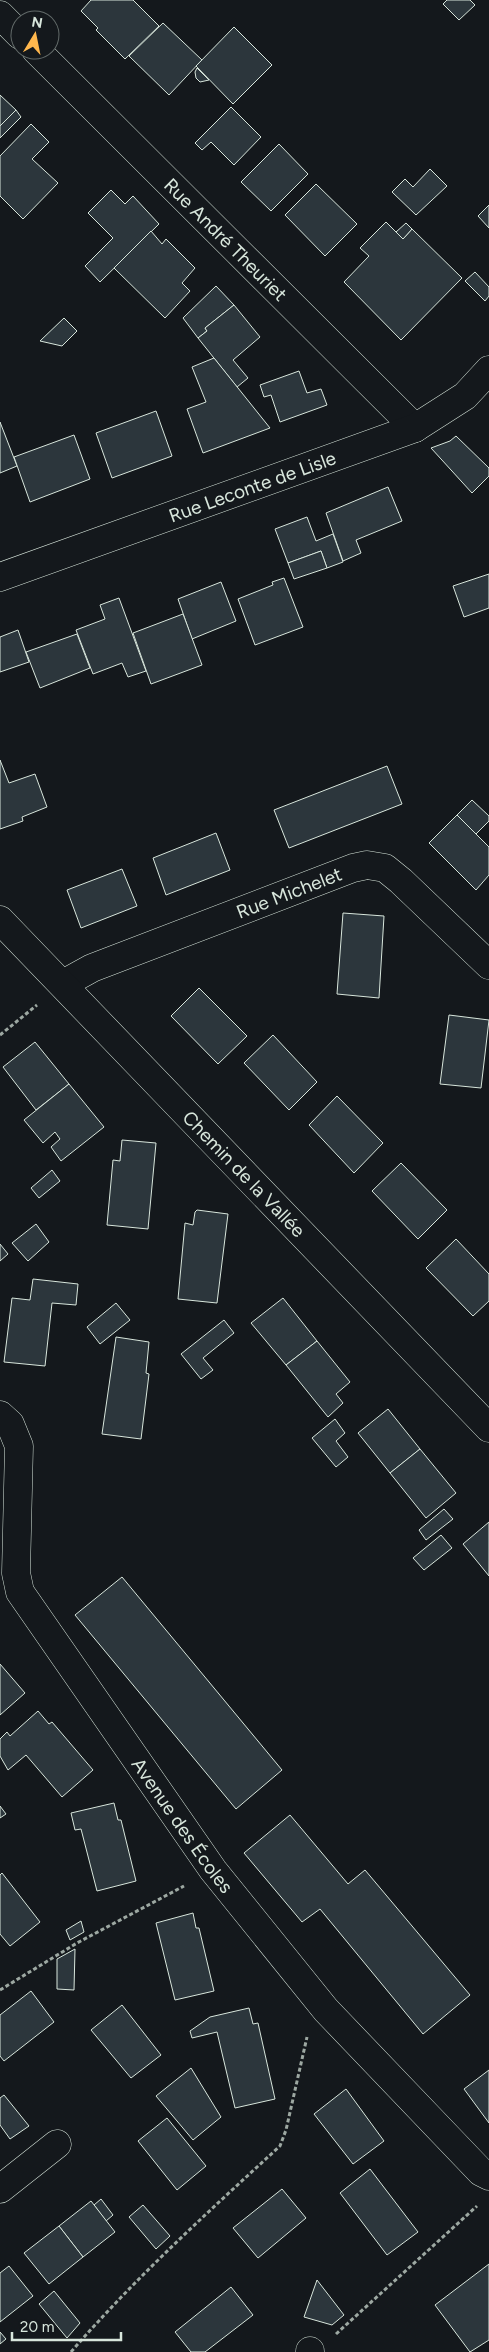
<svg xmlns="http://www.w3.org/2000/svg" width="489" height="2352" viewBox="0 0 489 2352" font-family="Figtree,sans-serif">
	<rect width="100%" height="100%" fill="#14181c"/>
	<!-- building -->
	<g fill="#2c363c" stroke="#d8e6dc">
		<path d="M91 0H133L159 26 125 59 96 30 98 28 81 11Z"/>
		<path d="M447 0H470L475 5 459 20 443 4Z"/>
		<path d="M163 23 202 60 169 95 129 56Z"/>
		<path d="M234 27 272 65 233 104 196 66Z"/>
		<path d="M197 68 209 80 200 82 196 78 195 72Z"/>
		<path d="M0 95 16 110 0 126Z"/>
		<path d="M231 107 261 137 234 165 211 142 202 150 195 143Z"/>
		<path d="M16 110 21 117 0 138V126Z"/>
		<path d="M31 124 49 142 32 159 58 183 23 219 0 196V156Z"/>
		<path d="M279 144 308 174 271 211 241 182Z"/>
		<path d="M430 169 447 186 416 215 392 192 405 179 413 187Z"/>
		<path d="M316 184 357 224 325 256 285 215Z"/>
		<path d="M111 190 125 204 133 196 159 224 100 282 85 266 113 238 88 213Z"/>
		<path d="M489 205V228L478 216Z"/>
		<path d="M386 222 403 239 412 229 462 278 401 340 344 282 369 256 360 248Z"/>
		<path d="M406 223 412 229 403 239 396 232Z"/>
		<path d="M151 231 162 244 166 239 195 268 182 283 190 291 165 318 114 268Z"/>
		<path d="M475 272 489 287V296L485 301 465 281Z"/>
		<path d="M216 286 234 305 205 328 207 331 198 338 183 318Z"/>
		<path d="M234 305 260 337 233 360 248 378 237 387 198 338 207 331 205 328Z"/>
		<path d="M64 318 77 331 62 346 40 341Z"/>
		<path d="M214 358 270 428 203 453 187 409 206 402 192 367Z"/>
		<path d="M299 371 307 393 321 389 327 405 280 422 271 395 264 397 260 385Z"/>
		<path d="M156 411 172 456 112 478 96 433Z"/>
		<path d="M0 422 17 466 0 473Z"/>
		<path d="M74 435 90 479 30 502 14 457Z"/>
		<path d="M456 436 489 468V476L472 493 431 448 450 441Z"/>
		<path d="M388 487 402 521 356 540 361 553 343 561 326 513Z"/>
		<path d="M307 517 316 541 333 534 343 562 327 568 321 551 288 563 275 529Z"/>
		<path d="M321 551 327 568 294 579 288 563Z"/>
		<path d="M489 574V608L464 617 453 586Z"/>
		<path d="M284 578 303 627 255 645 238 599 273 585 272 582Z"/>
		<path d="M221 582 236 621 192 639 178 599Z"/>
		<path d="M119 598 146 671 128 677 122 663 93 674 76 630 105 619 100 605Z"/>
		<path d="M183 614 202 665 151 684 133 633Z"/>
		<path d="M18 630 29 662 0 672V637Z"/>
		<path d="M77 634 90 668 40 688 26 652Z"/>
		<path d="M0 760 9 783 35 774 47 807 22 817 23 821 0 829Z"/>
		<path d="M387 766 402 804 289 848 274 810Z"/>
		<path d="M472 800 489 816V821L476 834 457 815Z"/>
		<path d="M457 815 489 847V875L476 890 429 843Z"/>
		<path d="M216 833 230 870 166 895 153 858Z"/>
		<path d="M122 869 137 906 81 928 67 890Z"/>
		<path d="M343 913 384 916 379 998 337 994Z"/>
		<path d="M199 988 247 1036 218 1064 171 1016Z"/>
		<path d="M449 1015 489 1020 481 1088 440 1084Z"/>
		<path d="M273 1035 317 1082 289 1110 244 1063Z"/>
		<path d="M35 1042 69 1084 36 1110 3 1067Z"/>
		<path d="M69 1084 104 1127 61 1161 51 1147 60 1139 55 1132 43 1143 24 1120Z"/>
		<path d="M337 1096 383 1143 354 1173 309 1125Z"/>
		<path d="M122 1140 156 1143 148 1229 107 1225 113 1160 120 1161Z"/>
		<path d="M401 1163 447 1210 418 1239 372 1191Z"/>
		<path d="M52 1170 60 1181 39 1198 31 1188Z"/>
		<path d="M197 1210 228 1214 217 1303 178 1299 185 1223 193 1225 195 1212Z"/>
		<path d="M36 1224 49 1242 28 1261 12 1243Z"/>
		<path d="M456 1239 489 1274V1301L473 1316 426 1268Z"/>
		<path d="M0 1244 8 1254 0 1261Z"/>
		<path d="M33 1279 78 1284 76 1305 52 1303 45 1366 4 1362 12 1298 30 1300Z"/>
		<path d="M283 1298 317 1341 286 1365 251 1323Z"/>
		<path d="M116 1303 130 1320 100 1344 87 1327Z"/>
		<path d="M224 1320 234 1333 203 1358 213 1370 201 1379 181 1354Z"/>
		<path d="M116 1337 149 1342 146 1373 149 1374 141 1439 102 1434Z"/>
		<path d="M317 1341 350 1382 336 1394 343 1403 328 1417 286 1365Z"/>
		<path d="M388 1409 420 1449 390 1473 358 1433Z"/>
		<path d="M335 1419 345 1433 336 1441 348 1457 336 1467 312 1438Z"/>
		<path d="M420 1449 456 1493 426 1518 390 1473Z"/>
		<path d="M444 1509 453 1519 426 1540 419 1530Z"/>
		<path d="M489 1522V1576L463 1544Z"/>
		<path d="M441 1535 452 1548 424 1570 413 1558Z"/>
		<path d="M122 1577 282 1770 236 1809 75 1615Z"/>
		<path d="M0 1664 25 1693 0 1715Z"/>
		<path d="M38 1711 49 1724 52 1722 93 1770 62 1797 26 1755 8 1770 0 1756V1739L7 1732 10 1736Z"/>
		<path d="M114 1803 118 1820H121L136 1881 97 1891 81 1829 75 1830 71 1813Z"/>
		<path d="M0 1806 6 1814 0 1818Z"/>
		<path d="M290 1815 348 1884 365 1870 470 1995 423 2034 320 1909 302 1922 244 1853Z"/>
		<path d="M2 1873 40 1922 10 1946 0 1934V1875Z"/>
		<path d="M193 1913 196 1928H199L214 1991 175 2000 156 1923Z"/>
		<path d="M81 1921 84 1932 70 1940 66 1930Z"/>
		<path d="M75 1949 74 1990 57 1989V1959Z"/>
		<path d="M31 1991 54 2022 4 2061 0 2056V2015Z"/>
		<path d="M122 2005 161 2055 131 2078 91 2030Z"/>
		<path d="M249 2008 253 2024 258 2023 275 2099 235 2108 217 2032 192 2038 190 2031 210 2017Z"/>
		<path d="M191 2068 221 2117 193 2140 156 2096Z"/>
		<path d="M489 2070V2123L464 2089Z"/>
		<path d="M346 2089 384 2141 353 2164 314 2114Z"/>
		<path d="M4 2095 29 2126 10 2139 0 2125V2098Z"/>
		<path d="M167 2118 206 2166 177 2190 138 2141Z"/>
		<path d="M370 2169 418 2232 387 2255 340 2193Z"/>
		<path d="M282 2189 306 2218 258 2258 233 2228Z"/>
		<path d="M101 2199 113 2215 106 2221 94 2205Z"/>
		<path d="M91 2201 115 2232 83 2257 59 2226Z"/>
		<path d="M143 2205 170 2236 156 2249 129 2217Z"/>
		<path d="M59 2226 83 2257 49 2284 24 2253Z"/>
		<path d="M489 2264V2340L470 2352 435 2305Z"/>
		<path d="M9 2266 33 2296 0 2322V2273Z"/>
		<path d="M317 2280 344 2315 332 2325 304 2317Z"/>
		<path d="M231 2287 253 2315 205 2352H191L175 2332Z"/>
		<path d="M54 2291 80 2323 67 2338 39 2304Z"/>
		<path d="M0 2332 6 2339 0 2344Z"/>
	</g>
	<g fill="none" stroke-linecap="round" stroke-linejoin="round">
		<!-- street casing -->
		<g stroke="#d8e6dc" stroke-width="29">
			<g id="street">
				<path d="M0 15 20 35"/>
				<path id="s1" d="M36 50 415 428"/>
				<path id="s2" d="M0 577 415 428 465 396 489 370"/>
				<path id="s3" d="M63 984 92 968 353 868 367 865 385 868 401 881 489 965"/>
				<path id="s4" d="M0 1415 10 1424 19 1446 16 1573 20 1592 213 1870 326 2010 481 2172 489 2176"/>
				<path d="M0 2189 57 2144"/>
				<path d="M310 2352V2351"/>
			</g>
		</g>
		<!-- secondary casing -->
		<g stroke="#d8e6dc" stroke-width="29">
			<g id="secondary">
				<path id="s5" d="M0 920 489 1428"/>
			</g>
		</g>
		<!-- path -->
		<g stroke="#9da8a2" stroke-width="3" stroke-dasharray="4 2.5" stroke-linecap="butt">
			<path d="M0 1035 37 1005"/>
			<path d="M0 1990 77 1943 184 1886"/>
			<path d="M336 2334 477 2206"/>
			<path d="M71 2352C135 2278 208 2212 280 2146L286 2130 307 2037"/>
		</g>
		<!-- street -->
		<use href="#street" stroke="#14181c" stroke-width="28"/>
		<!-- secondary -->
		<use href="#secondary" stroke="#14181c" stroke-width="28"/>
	</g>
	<g text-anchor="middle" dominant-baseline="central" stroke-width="4" stroke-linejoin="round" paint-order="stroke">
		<!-- street labels -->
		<g font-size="19" fill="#d8e6dc" stroke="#14181c">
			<text stroke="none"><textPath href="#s1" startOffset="268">Rue André Theuriet</textPath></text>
			<text stroke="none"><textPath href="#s2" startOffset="268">Rue Leconte de Lisle</textPath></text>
			<text stroke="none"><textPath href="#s3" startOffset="244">Rue Michelet</textPath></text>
			<text stroke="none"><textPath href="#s5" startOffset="352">Chemin de la Vallée</textPath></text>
			<text stroke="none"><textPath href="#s4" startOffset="468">Avenue des Écoles</textPath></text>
		</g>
	</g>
	<!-- north arrow -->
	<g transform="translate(35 35) rotate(10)"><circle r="24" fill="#14181c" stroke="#626a69"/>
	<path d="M0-4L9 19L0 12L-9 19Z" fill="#ffb74d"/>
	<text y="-8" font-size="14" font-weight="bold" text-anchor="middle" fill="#d8e6dc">N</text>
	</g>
	<!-- scale -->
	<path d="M12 2332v8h109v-8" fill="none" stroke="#d8e6dc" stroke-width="2.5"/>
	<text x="20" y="2332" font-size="15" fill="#d8e6dc" stroke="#14181c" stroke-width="4" paint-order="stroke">20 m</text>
</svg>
